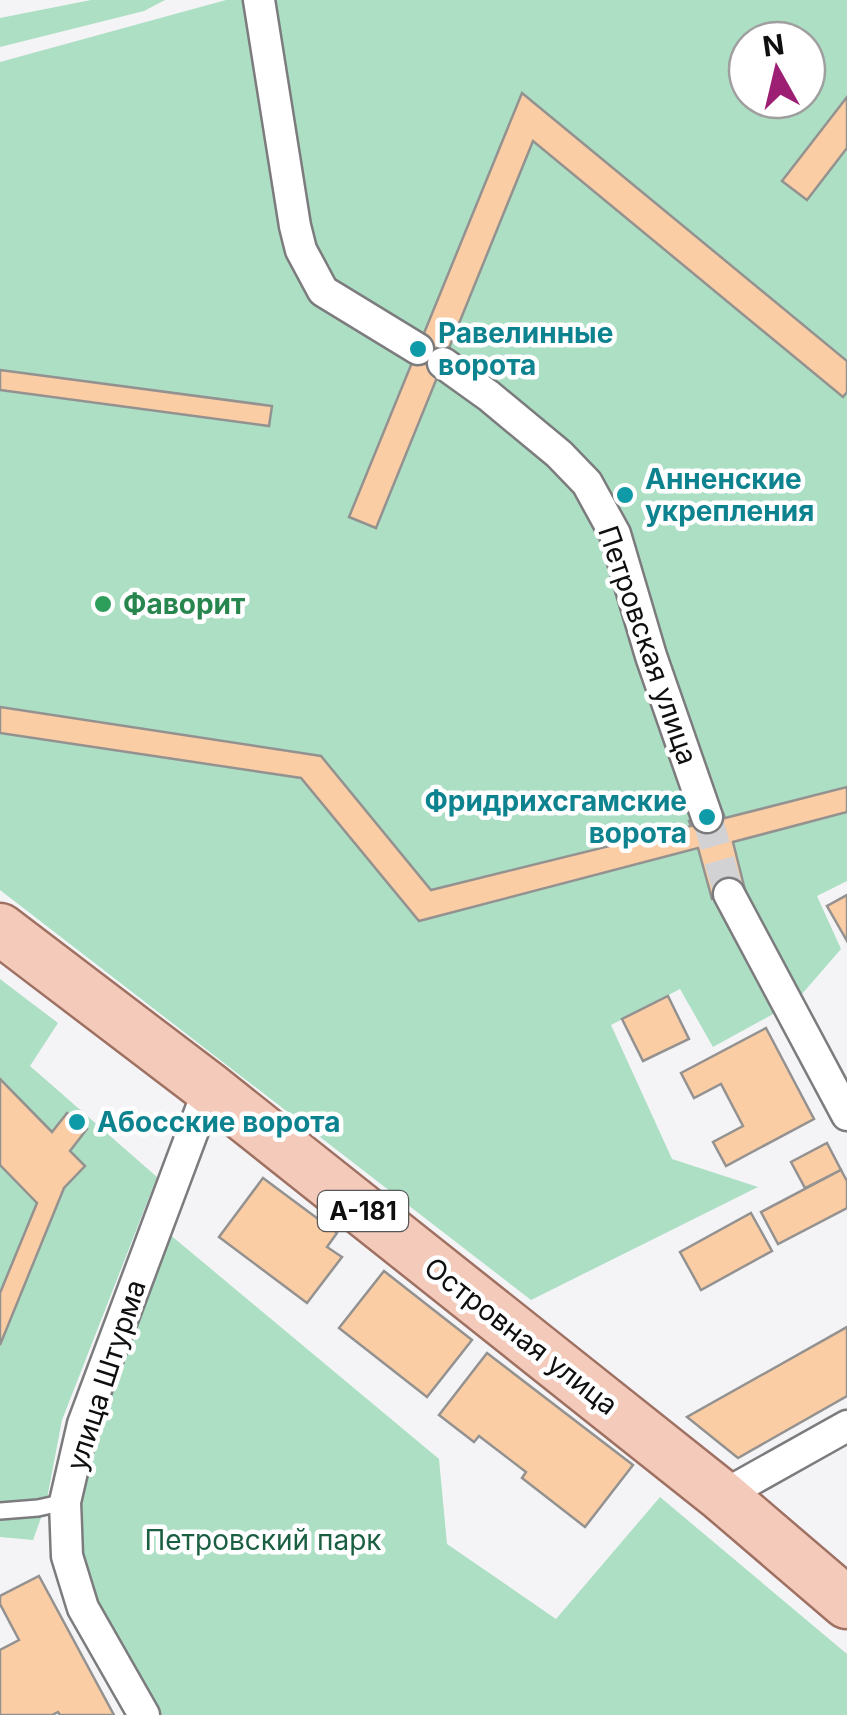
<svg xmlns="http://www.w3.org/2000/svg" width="847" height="1715" viewBox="0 0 847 1715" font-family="Inter,sans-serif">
	<rect width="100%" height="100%" fill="#f4f4f7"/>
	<!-- green -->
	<g fill="#addfc4" fill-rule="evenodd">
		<path d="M91 0H165L144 11 0 47V18Z"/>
		<path d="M226 0H847V787L725 818 723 813 690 821 691 826 431 890 320 756 0 707V62ZM747 40H807V100H747Z"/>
		<path d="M0 733 301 778 419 921 698 848 712 899 775 1013 713 1047 680 989 611 1025 672 1159 758 1187 531 1300 0 890Z"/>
		<path d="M847 812V881L817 896 841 949 802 994 745 890 733 842Z"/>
		<path d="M0 979 58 1023 30 1066 157 1177 62 1420 46 1504 33 1540 0 1537Z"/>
		<path d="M168 1233 439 1459 447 1544 556 1619 660 1497 847 1654V1715H159L97 1601 77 1553V1509L94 1425Z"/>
	</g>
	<!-- building -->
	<g fill="#facda5" stroke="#949290" stroke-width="2.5">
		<path d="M522 93 847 361V392L843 397 533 141 376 528 349 517Z"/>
		<path d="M847 97V148L807 200 782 181Z"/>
		<path d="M0 370 272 406 269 426 0 390Z"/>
		<path d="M0 707 321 756 431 890 691 826 689 821 723 813 725 818 847 787V812L733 842 745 890 712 899 698 848 419 921 301 778 0 733Z"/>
		<path d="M847 895V941L827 906Z"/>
		<path d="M668 996 689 1039 643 1061 622 1019Z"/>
		<path d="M766 1028 814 1119 726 1166 713 1142 743 1126 721 1084 694 1098 681 1073Z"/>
		<path d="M0 1079 52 1132 67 1113 87 1129 70 1151 85 1166 64 1188 0 1345V1293L37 1203 0 1165Z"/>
		<path d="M827 1143 841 1170 805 1188 791 1162Z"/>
		<path d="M841 1170 847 1181V1208L778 1244 761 1212Z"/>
		<path d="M263 1178 337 1233 327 1247 342 1257 307 1303 219 1237Z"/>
		<path d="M751 1213 772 1251 701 1290 680 1252Z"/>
		<path d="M384 1271 472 1340 427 1397 339 1328Z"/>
		<path d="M847 1327V1396L738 1458 687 1417Z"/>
		<path d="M487 1353 633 1465 585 1527 522 1478 526 1472 479 1436 474 1442 439 1415Z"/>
		<path d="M39 1576 114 1715H60L58 1712 52 1715H0V1650L19 1640 0 1604V1596Z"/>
	</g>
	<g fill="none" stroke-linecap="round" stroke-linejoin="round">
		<!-- street-tunnel -->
		<path stroke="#d2d2d4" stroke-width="30" stroke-dasharray="30 15" stroke-linecap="butt" d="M707 817 729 894"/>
		<!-- lane casing -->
		<g stroke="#7c7c7e" stroke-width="20">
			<path id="lane" d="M0 1511 38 1508 65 1502"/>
		</g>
		<!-- street casing -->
		<g stroke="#7c7c7e" stroke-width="35">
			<g id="street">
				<path d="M259 0 295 226 301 250 323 291 418 349"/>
				<path d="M443 363 489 396 559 454 587 483 615 534 651 656 707 817"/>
				<path d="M729 894 847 1115"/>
				<path d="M722 1496 847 1426"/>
				<path d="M144 1715 83 1608 67 1556 65 1502 83 1424 209 1088"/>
			</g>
		</g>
		<!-- primary casing -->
		<g stroke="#9f7162" stroke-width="55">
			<path id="primary" d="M0 929 209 1088 722 1496 847 1603"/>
		</g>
		<!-- lane -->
		<use href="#lane" stroke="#fff" stroke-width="15"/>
		<!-- street -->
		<use href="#street" stroke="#fff" stroke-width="30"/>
		<!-- primary -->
		<use href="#primary" stroke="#f4cabb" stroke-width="50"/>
	</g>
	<!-- markers -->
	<g fill="#0f9aa8" stroke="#fff" stroke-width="4">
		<circle cx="418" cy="349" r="10"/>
		<circle cx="625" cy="495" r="10"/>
		<circle cx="707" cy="817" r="10"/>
		<circle cx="77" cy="1122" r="10"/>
	</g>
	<circle fill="#2e9e5b" stroke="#fff" stroke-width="4" cx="103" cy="604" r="10"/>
	<g text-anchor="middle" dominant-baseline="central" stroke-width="9" stroke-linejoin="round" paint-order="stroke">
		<!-- shield labels -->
		<rect fill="#fff" stroke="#575758" stroke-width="2.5" x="318" y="1191" width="90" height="40" rx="8"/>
		<g font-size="25" font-weight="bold" fill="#0f0f10">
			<text x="363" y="1211">А-181</text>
		</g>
		<!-- culture labels -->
		<g font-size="28" font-weight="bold" fill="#0d838f" stroke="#fff" text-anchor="start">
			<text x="438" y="333">Равелинные<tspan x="438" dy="32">ворота</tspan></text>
			<text x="645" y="479">Анненские<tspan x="645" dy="32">укрепления</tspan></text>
			<text x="687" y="801" text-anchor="end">Фридрихсгамские<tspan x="687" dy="32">ворота</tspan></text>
			<text x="97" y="1122">Абосские ворота</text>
		</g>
		<!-- leisure labels -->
		<g font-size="28" font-weight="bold" fill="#27864d" stroke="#fff" text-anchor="start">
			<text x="123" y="604">Фаворит</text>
		</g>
		<!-- street labels -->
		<g font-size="28" fill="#0f0f10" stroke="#fff">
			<text transform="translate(648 645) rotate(71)">Петровская улица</text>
			<text transform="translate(521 1336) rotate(38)">Островная улица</text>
			<text transform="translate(106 1375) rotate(-72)">улица Штурма</text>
		</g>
		<!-- park labels -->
		<g font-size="28" fill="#1a5f42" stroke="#fff">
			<text x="263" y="1540">Петровский парк</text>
		</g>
	</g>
	<!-- north arrow -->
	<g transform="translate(777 70) rotate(352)"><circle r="48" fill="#ffffff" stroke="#9f9f9f" stroke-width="2.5"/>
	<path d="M0-8L18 38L0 25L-18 38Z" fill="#9d1f74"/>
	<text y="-15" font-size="28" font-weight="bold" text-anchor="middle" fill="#0f0f10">N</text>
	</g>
</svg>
